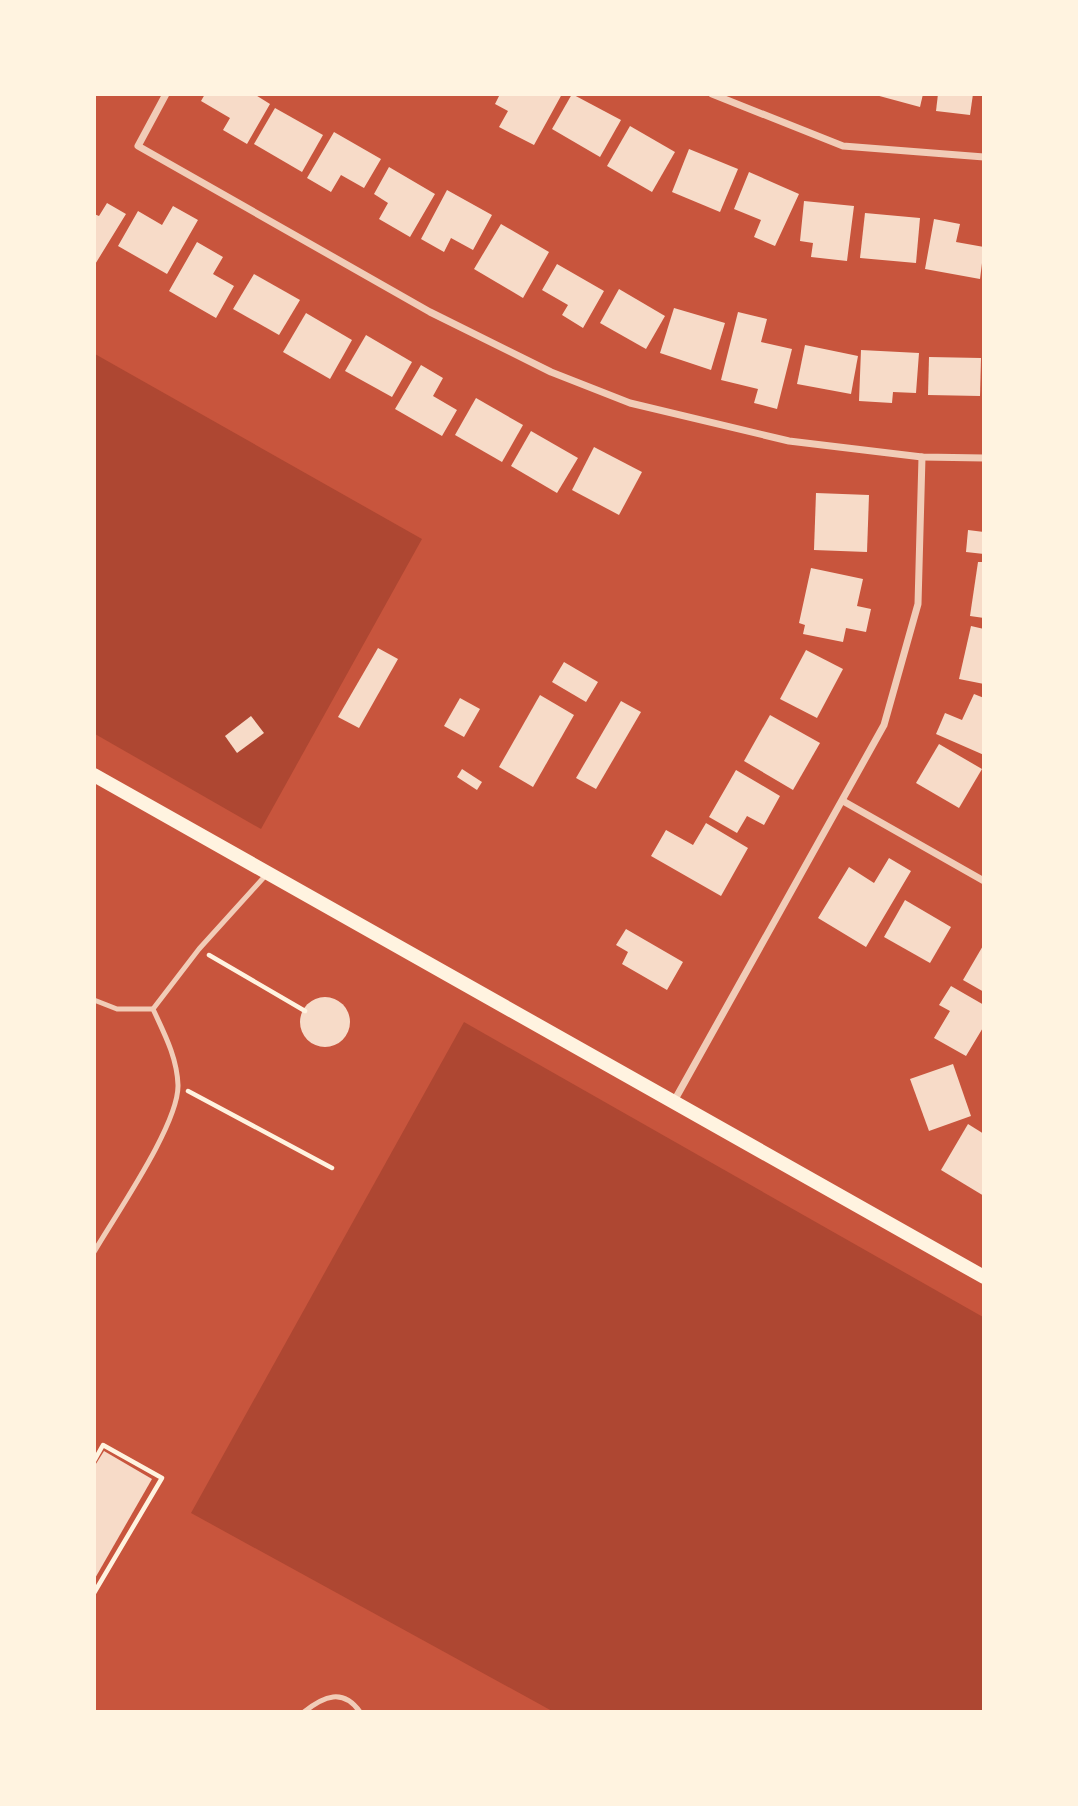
<svg xmlns="http://www.w3.org/2000/svg" width="1078" height="1806" viewBox="0 0 1078 1806" font-family="Lato,sans-serif">
	<rect width="100%" height="100%" fill="#c8553d"/>
	<!-- green -->
	<g fill="#ae4732">
		<path d="M95 354 422 539 261 829 95 734Z"/>
		<path d="M464 1022 983 1317V1711H552L191 1513Z"/>
	</g>
	<!-- building -->
	<g fill="#f7dbc8">
		<path d="M205 94H254L270 104 247 144 223 130 230 118 201 101Z"/>
		<path d="M500 94H562L534 145 499 127 508 111 495 104Z"/>
		<path d="M572 94 621 120 600 157 552 129Z"/>
		<path d="M872 94H923L920 107Z"/>
		<path d="M938 94H973L970 115 936 111Z"/>
		<path d="M275 108 323 135 302 172 254 144Z"/>
		<path d="M630 126 675 152 652 192 607 166Z"/>
		<path d="M334 132 381 159 364 188 341 175 331 192 307 178Z"/>
		<path d="M689 149 738 169 720 212 672 192Z"/>
		<path d="M389 167 435 194 410 237 379 219 388 203 374 194Z"/>
		<path d="M749 172 799 194 775 246 754 237 761 220 734 209Z"/>
		<path d="M447 190 492 215 473 250 451 238 444 252 421 239Z"/>
		<path d="M804 201 854 206 847 261 811 257 813 243 800 241Z"/>
		<path d="M107 203 126 214 94 266V214L99 216Z"/>
		<path d="M173 206 198 220 167 274 118 246 138 211 162 225Z"/>
		<path d="M865 213 920 218 916 263 860 258Z"/>
		<path d="M934 219 960 224 956 242 984 247 980 279 925 269Z"/>
		<path d="M501 224 549 252 523 298 474 269Z"/>
		<path d="M197 242 223 257 213 274 234 286 216 318 169 291Z"/>
		<path d="M557 264 604 291 583 328 562 315 568 305 542 290Z"/>
		<path d="M254 274 300 300 279 335 233 309Z"/>
		<path d="M619 289 665 316 646 349 600 323Z"/>
		<path d="M674 308 725 323 711 370 660 353Z"/>
		<path d="M738 312 767 319 761 342 792 349 777 409 754 403 758 389 721 380Z"/>
		<path d="M306 313 352 340 330 379 283 352Z"/>
		<path d="M366 335 412 362 392 397 345 371Z"/>
		<path d="M805 345 858 356 851 394 797 384Z"/>
		<path d="M861 350 919 353 916 393 893 392 892 403 859 401Z"/>
		<path d="M929 357 981 358 980 396 928 395Z"/>
		<path d="M421 365 443 378 433 396 457 410 442 436 395 409Z"/>
		<path d="M476 398 523 425 502 462 455 435Z"/>
		<path d="M531 431 578 458 557 493 511 466Z"/>
		<path d="M594 447 642 472 619 515 572 490Z"/>
		<path d="M816 493 869 495 867 552 814 550Z"/>
		<path d="M968 530 984 532V554L966 552Z"/>
		<path d="M978 562H984V618L970 616Z"/>
		<path d="M811 568 863 579 857 606 871 609 866 632 846 628 843 642 803 634 805 625 799 623Z"/>
		<path d="M971 626 984 629V684L959 679Z"/>
		<path d="M378 648 398 659 359 728 338 717Z"/>
		<path d="M806 650 843 669 817 718 780 699Z"/>
		<path d="M564 662 598 682 586 702 552 682Z"/>
		<path d="M974 694 984 698V755L936 734 945 713 962 720Z"/>
		<path d="M540 695 574 715 533 787 499 767Z"/>
		<path d="M460 698 480 709 464 737 444 726Z"/>
		<path d="M621 701 641 712 596 789 576 778Z"/>
		<path d="M770 715 820 743 793 790 744 761Z"/>
		<path d="M251 716 264 733 237 753 225 736Z"/>
		<path d="M939 744 982 769 959 808 916 783Z"/>
		<path d="M462 769 482 782 477 790 457 777Z"/>
		<path d="M736 770 780 796 764 825 747 816 737 833 709 817Z"/>
		<path d="M706 823 748 848 721 896 651 856 666 830 693 845Z"/>
		<path d="M889 858 911 871 866 947 818 918 849 867 874 883Z"/>
		<path d="M905 900 951 927 930 963 884 937Z"/>
		<path d="M626 929 683 962 667 990 622 964 628 952 616 945Z"/>
		<path d="M984 944V992L963 980Z"/>
		<path d="M951 986 984 1005V1026L966 1056 934 1038 950 1011 939 1005Z"/>
		<circle cx="325" cy="1022" r="25"/>
		<path d="M953 1064 971 1116 929 1131 910 1079Z"/>
		<path d="M968 1124 984 1134V1196L941 1170Z"/>
		<path d="M104 1451 152 1479 94 1580V1467Z"/>
	</g>
	<g fill="none" stroke-linecap="round" stroke-linejoin="round">
		<!-- path -->
		<g stroke="#fff3e0" stroke-width="4.5">
			<path d="M209 955 305 1011"/>
			<path d="M188 1091 332 1168"/>
			<path d="M94 1461 103 1445 162 1478 94 1593"/>
		</g>
		<!-- service -->
		<g stroke="#f1ccb7" stroke-width="5">
			<path d="M94 1000 117 1009H153C164 1033 177 1057 178 1085 179 1124 116 1214 94 1252"/>
			<path d="M153 1009 199 949 266 875"/>
			<path d="M304 1712C324 1696 343 1688 360 1712"/>
		</g>
		<!-- minor -->
		<g stroke="#f1ccb7" stroke-width="7">
			<path d="M166 94 138 146 430 312 551 372 630 403 789 441 922 457 984 458"/>
			<path d="M712 94 843 146 984 157"/>
			<path d="M843 801 984 881"/>
			<path d="M673 1103 884 725 918 604 922 457"/>
		</g>
		<!-- secondary -->
		<path stroke="#fff3e0" stroke-width="14" d="M94 775 984 1277"/>
	</g>
	<!-- border -->
	<rect width="1078" height="1806" fill="none" stroke="#fff3e0" stroke-width="192"/>
</svg>
